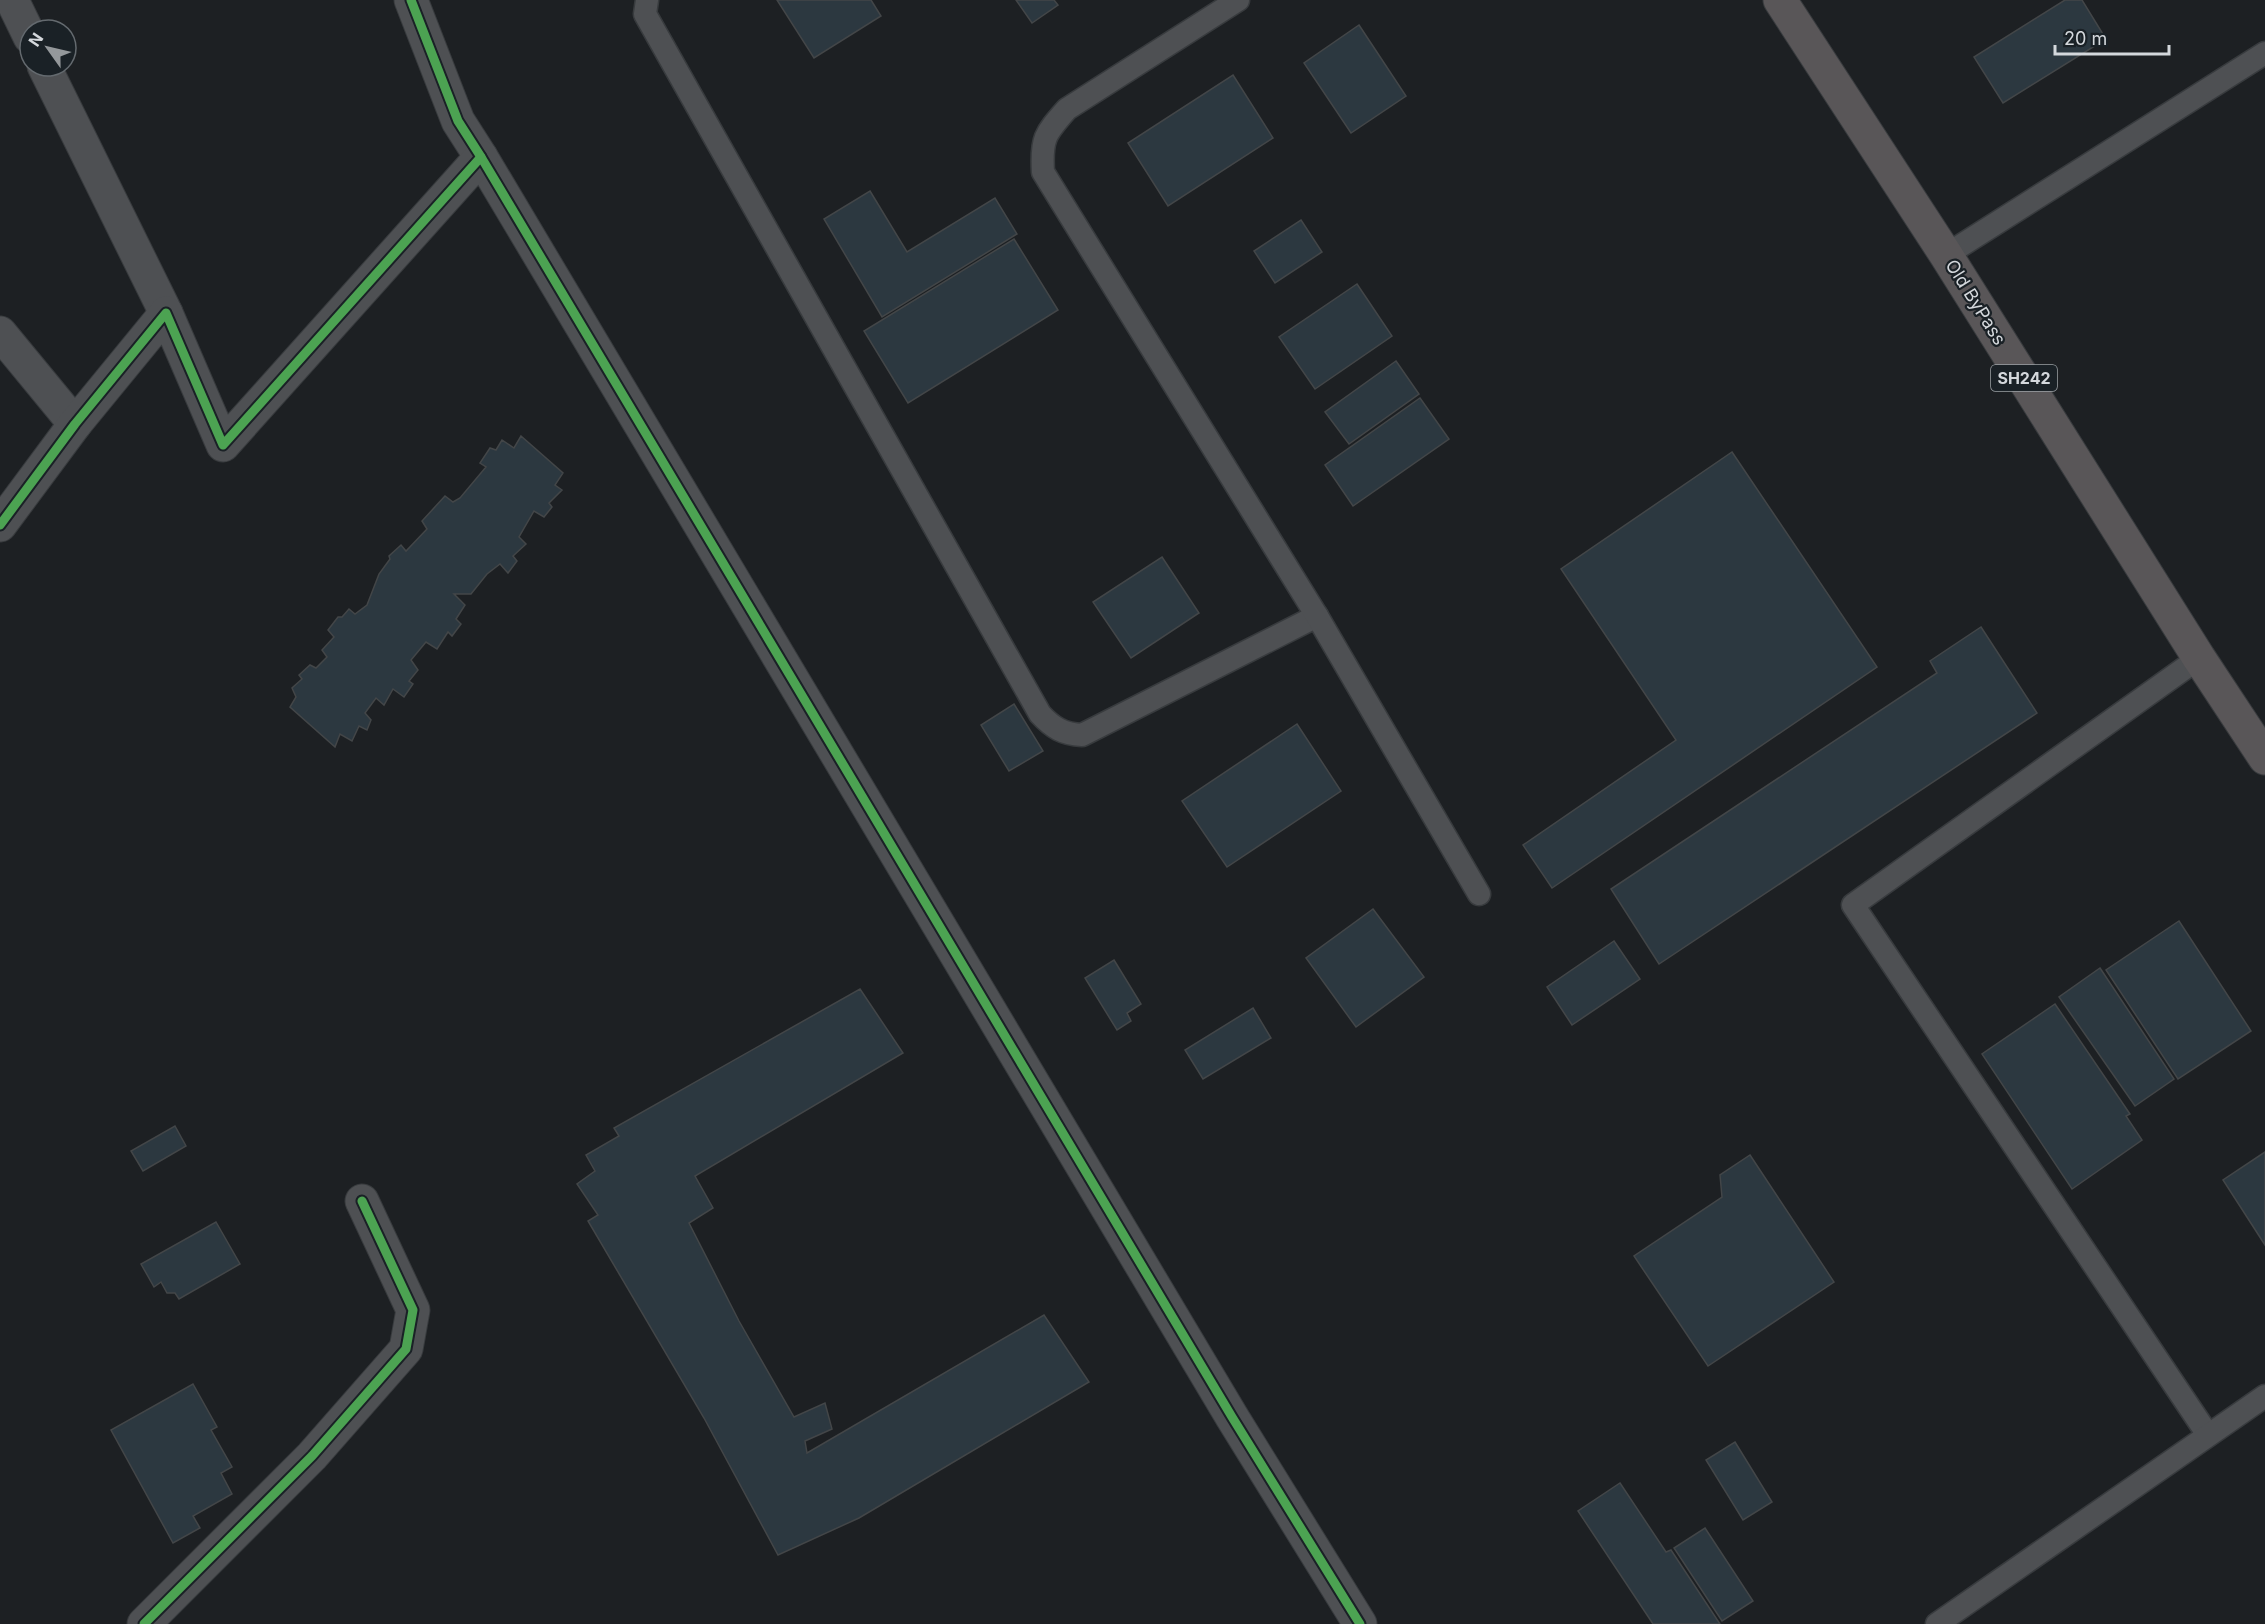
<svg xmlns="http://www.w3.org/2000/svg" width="2265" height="1624" viewBox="0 0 2265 1624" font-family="Inter,sans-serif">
	<rect width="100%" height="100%" fill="#1d2023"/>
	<!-- building -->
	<g fill="#2c3840" stroke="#434648" stroke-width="1.5">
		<path d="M777 0H871L881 16 814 58Z"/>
		<path d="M1016 0H1054L1058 5 1032 23Z"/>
		<path d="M2065 0H2082L2106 39 2003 103 1974 57Z"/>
		<path d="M1359 25 1406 96 1351 133 1304 63Z"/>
		<path d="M1233 75 1273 138 1168 206 1128 143Z"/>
		<path d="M870 191 907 252 995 198 1017 234 882 317 824 219Z"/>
		<path d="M1301 220 1322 252 1275 283 1254 251Z"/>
		<path d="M1014 239 1058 310 908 403 864 331Z"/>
		<path d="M1357 284 1392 336 1315 389 1279 337Z"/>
		<path d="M1396 361 1419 394 1349 444 1325 412Z"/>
		<path d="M1420 398 1449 439 1353 506 1325 465Z"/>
		<path d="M521 436 563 473 555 485 562 490 549 503 552 507 544 517 534 511 519 537 526 544 513 556 517 561 508 573 500 564 487 574 471 594H454L465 605 456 619 461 624 452 636 448 632 437 649 426 642 411 660 418 670 409 681 413 684 404 697 393 689 384 705 376 698 365 713 371 720 367 730 359 726 352 741 340 734 335 747 290 707 296 697 292 688 302 679 299 675 310 665 316 668 327 657 322 650 334 637 328 630 338 617H342L349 609 355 614 367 605 379 574 390 559 389 556 401 545 406 551 427 529 422 521 445 496 453 502 460 498 486 467 480 463 490 448 496 450 502 440 514 448Z"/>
		<path d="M1732 452 1877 667 1552 888 1523 845 1676 740 1561 569Z"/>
		<path d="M1162 557 1199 613 1131 658 1093 602Z"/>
		<path d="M1981 627 2037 713 1659 964 1611 889 1937 673 1930 661Z"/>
		<path d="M1014 704 1043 751 1009 771 981 725Z"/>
		<path d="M1297 724 1341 791 1227 867 1182 801Z"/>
		<path d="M1373 909 1424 977 1356 1027 1306 958Z"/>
		<path d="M2179 921 2251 1031 2178 1079 2106 970Z"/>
		<path d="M1614 941 1640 979 1572 1025 1547 987Z"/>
		<path d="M1114 960 1141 1004 1127 1013 1131 1021 1117 1030 1085 978Z"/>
		<path d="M2100 968 2174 1079 2135 1106 2059 997Z"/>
		<path d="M860 989 903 1053 695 1176 713 1208 689 1223 739 1321 794 1417 825 1403 832 1429 805 1441 807 1453 1044 1315 1089 1382 859 1518 778 1555 704 1418 588 1221 598 1215 577 1184 595 1171 586 1155 619 1136 614 1128Z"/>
		<path d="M2055 1004 2130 1114 2126 1116 2142 1140 2072 1189 1982 1054Z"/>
		<path d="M1253 1008 1271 1038 1203 1079 1185 1050Z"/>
		<path d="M175 1126 186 1146 143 1171 131 1151Z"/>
		<path d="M2265 1152V1245L2223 1180Z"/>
		<path d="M1750 1155 1834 1282 1708 1366 1634 1256 1722 1197 1720 1175Z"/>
		<path d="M216 1222 240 1264 179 1299 175 1293H167L161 1282 154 1287 141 1264Z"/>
		<path d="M193 1384 217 1427 211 1430 232 1467 221 1473 232 1494 193 1516 200 1528 173 1543 111 1430Z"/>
		<path d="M1735 1442 1772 1502 1743 1520 1706 1460Z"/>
		<path d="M1620 1483 1666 1552 1671 1550 1720 1624H1653L1578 1511Z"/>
		<path d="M1705 1528 1753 1601 1722 1621 1674 1548Z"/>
	</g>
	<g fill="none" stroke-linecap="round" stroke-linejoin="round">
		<!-- lane casing -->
		<g stroke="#383b3e" stroke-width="25">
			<g id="lane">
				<path d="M647 0 645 14 1040 714C1053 728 1063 734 1082 735L1317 616"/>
				<path d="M1238 0 1067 109C1045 134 1041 138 1043 172L1317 616 1479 894"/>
				<path d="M1946 255 2265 53"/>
				<path d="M2199 658 1853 905 2208 1435"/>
				<path d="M1937 1624 2265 1396"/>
			</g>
		</g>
		<!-- street casing -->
		<g stroke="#383b3e" stroke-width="35">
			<g id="street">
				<path d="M12 0 30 37"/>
				<path d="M411 0 458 121 481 157 1232 1417 1360 1624"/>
				<path d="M44 66 166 313"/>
				<path d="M0 333 75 424"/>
				<path d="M0 525 75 424 166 313 223 445 481 157"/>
				<path d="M144 1624 312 1456 406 1349 413 1310 362 1201"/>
			</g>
		</g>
		<!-- primary casing -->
		<g stroke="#383b3e" stroke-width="35">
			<path id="primary" d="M1780 0 1946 255 2199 658 2265 758"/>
		</g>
		<!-- lane -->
		<use href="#lane" stroke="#4e5053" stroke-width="22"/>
		<!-- street -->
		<use href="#street" stroke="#4e5053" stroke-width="33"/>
		<!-- primary -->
		<use href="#primary" stroke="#595658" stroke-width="33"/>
		<!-- cycleway casing -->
		<g stroke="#1a2126" stroke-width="13">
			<g id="cycleway">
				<path d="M411 0 458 121 481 157 1232 1417 1360 1624"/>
				<path d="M0 525 75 424 166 313 223 445 481 157"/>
				<path d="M144 1624 312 1456 406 1349 413 1310 362 1201"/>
			</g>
		</g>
		<!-- cycleway -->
		<use href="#cycleway" stroke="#4ca352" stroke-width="9"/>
	</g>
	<g text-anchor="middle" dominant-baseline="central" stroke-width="4.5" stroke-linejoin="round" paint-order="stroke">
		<!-- shield labels -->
		<rect fill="#1a2126" stroke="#9ca1a5" stroke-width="1.5" x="1991" y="365" width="66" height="26" rx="4.5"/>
		<g font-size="16" font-weight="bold" fill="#d4d8dc">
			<text x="2024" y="378">SH242</text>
		</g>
		<!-- street labels -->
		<g font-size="18" fill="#d4d8dc" stroke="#1a2126">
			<text transform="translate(1976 302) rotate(58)">Old ByPass</text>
		</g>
	</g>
	<!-- north arrow -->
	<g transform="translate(48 48) rotate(304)"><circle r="28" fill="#1a2126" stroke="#646a6f" stroke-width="1.5"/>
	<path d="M0-4.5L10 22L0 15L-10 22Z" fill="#94989b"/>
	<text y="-9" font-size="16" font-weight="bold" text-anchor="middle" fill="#d4d8dc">N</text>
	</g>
	<!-- scale -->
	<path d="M2055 45v9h114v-9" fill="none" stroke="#d4d8dc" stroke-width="3"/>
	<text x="2064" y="45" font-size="18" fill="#d4d8dc" stroke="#1a2126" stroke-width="4.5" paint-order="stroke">20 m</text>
</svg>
